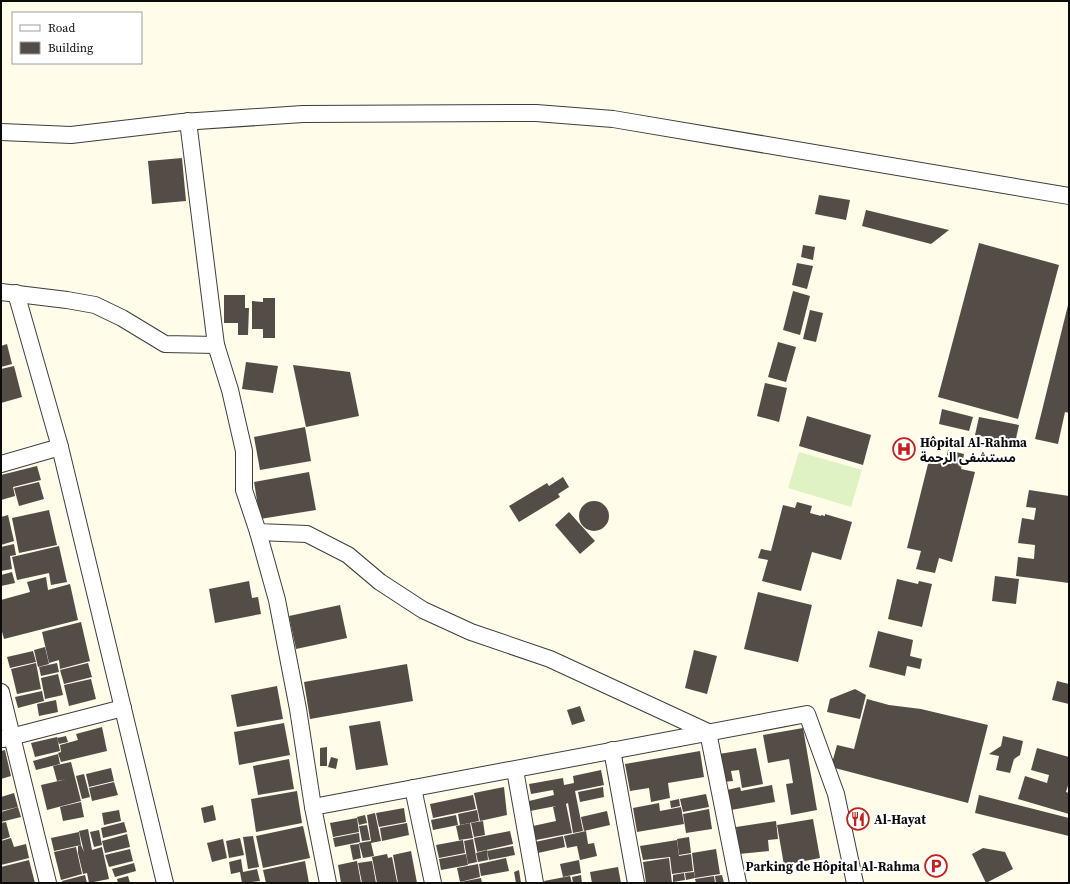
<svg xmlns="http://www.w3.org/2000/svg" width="1070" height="884" viewBox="0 0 1070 884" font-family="'Source Serif 4','Noto Sans Arabic',serif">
	<rect width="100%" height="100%" fill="#fffce9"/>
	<!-- pitch -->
	<path fill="#def2c3" d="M799 452 862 470 851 507 788 488Z"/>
	<!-- building -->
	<g fill="#544d47">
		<path d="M182 158 186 201 152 204 148 161Z"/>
		<path d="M819 195 850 200 846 220 815 214Z"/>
		<path d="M866 210 949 230 931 244 862 226Z"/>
		<path d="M979 243 1059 265 1018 419 938 397Z"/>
		<path d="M803 245 815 247 813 260 801 257Z"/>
		<path d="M797 263 813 266 807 289 792 285Z"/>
		<path d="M793 291 810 296 800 335 783 330Z"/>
		<path d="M224 295H245V308H249L248 335H238V323H224Z"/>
		<path d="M263 298H275V338H263V329H252V301L263 302Z"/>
		<path d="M1069 301V413L1065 412 1058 444 1035 439Z"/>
		<path d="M810 310 823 313 816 342 803 339Z"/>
		<path d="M778 342 796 347 786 382 768 377Z"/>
		<path d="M7 344 12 364 1 367V346Z"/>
		<path d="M246 362 278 366 273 393 242 389Z"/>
		<path d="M293 365 350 372 359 416 306 427Z"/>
		<path d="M14 366 22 397 1 403V369Z"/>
		<path d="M765 383 787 388 779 422 757 416Z"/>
		<path d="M942 409 973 417 969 431 939 424Z"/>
		<path d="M807 416 871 435 863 465 799 446Z"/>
		<path d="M979 417 1019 425 1015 443 975 435Z"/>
		<path d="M305 427 311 461 260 470 254 437Z"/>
		<path d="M948 450 964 454 961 469 975 472 952 562 939 558 935 573 916 569 921 551 907 548 929 460 945 464Z"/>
		<path d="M37 466 41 480 13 487 15 496 1 500V475Z"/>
		<path d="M309 472 316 510 260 519 254 482Z"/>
		<path d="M563 477 569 487 558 494 560 497 519 522 509 506 547 483 549 486Z"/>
		<path d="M39 482 44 499 19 506 14 488Z"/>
		<path d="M1029 490 1069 496V583L1016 576 1018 557 1034 559 1035 545 1018 543 1022 518 1034 520 1036 508 1026 507Z"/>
		<circle cx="594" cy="516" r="15"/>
		<path d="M797 502 812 506 810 513 821 516V515L825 516V514L852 522 841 560 812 552 801 591 762 581 768 560 758 558 761 549 771 551 783 505 795 508Z"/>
		<path d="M49 510 57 545 19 553 12 518Z"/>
		<path d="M569 512 595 541 580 554 555 525Z"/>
		<path d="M8 515 14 541 1 545V517Z"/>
		<path d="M14 544 16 555 10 556 12 569 1 571V547Z"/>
		<path d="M59 546 67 582 51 585 49 573 17 580 12 557Z"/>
		<path d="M12 572 15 583 1 586V575Z"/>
		<path d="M995 576 1019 579 1016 604 992 601Z"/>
		<path d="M46 577 48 590 70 584 78 620 4 639 1 628V600L30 592 27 582Z"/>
		<path d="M897 579 918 584 919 581 932 584 922 627 888 619Z"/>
		<path d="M249 581 252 598 258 597 261 614 215 623 209 589Z"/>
		<path d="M758 592 812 605 798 662 744 649Z"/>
		<path d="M340 605 347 638 296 649 289 616Z"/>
		<path d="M81 622 90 661 60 669 59 660 49 663 42 632Z"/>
		<path d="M878 631 913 640 910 656 922 659 920 669 907 666 905 676 869 667Z"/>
		<path d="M45 647 49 664 38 667 34 650Z"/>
		<path d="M694 650 717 656 707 694 685 688Z"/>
		<path d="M33 651 36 662 10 668 7 657Z"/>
		<path d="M36 663 41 689 17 694 11 669Z"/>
		<path d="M57 663 59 672 41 676 39 667Z"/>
		<path d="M88 663 92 677 64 684 60 670Z"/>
		<path d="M407 664 413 701 310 719 304 682Z"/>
		<path d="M58 674 63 695 45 699 41 678Z"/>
		<path d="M91 679 96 699 69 706 64 685Z"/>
		<path d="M1057 681 1069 684V704L1052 700Z"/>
		<path d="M277 686 283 719 237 727 231 695Z"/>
		<path d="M855 689 866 695 860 719 827 712 830 699Z"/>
		<path d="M42 691 44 701 18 708 15 697Z"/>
		<path d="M867 699 889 705 921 709 988 725 968 803 831 767 837 745 854 749Z"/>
		<path d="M56 700 58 712 39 716 37 704Z"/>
		<path d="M580 706 585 721 572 725 567 710Z"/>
		<path d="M380 721 388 765 356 770 349 726Z"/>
		<path d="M284 723 290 755 239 765 234 732Z"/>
		<path d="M102 727 107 751 61 762 58 753 61 752 60 745 78 740 76 734Z"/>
		<path d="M803 728 817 810 791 815 786 784 793 783 789 759 768 763 763 735Z"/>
		<path d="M66 736 68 742 59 744 57 738Z"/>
		<path d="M1003 736 1023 741 1020 755 1014 759 1010 773 996 770 999 756 989 754 1001 746Z"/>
		<path d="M57 737 60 751 35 757 31 743Z"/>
		<path d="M327 747V766H320V748Z"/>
		<path d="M756 748 763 784 742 788 739 770 731 771 733 781 723 782 719 754Z"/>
		<path d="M1037 748 1069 757V782L1066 792 1069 793V814L1018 799 1025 776 1047 783 1049 775 1031 770Z"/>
		<path d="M5 750 11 776 1 779V751Z"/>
		<path d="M700 751 704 777 668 783 670 798 651 802 649 788 630 791 625 764Z"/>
		<path d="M58 754 60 764 36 770 33 761Z"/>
		<path d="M331 757 338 759 336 769 328 767Z"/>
		<path d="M289 759 294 789 258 795 253 766Z"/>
		<path d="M71 762 81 801 47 810 41 785 67 779 57 781 53 766Z"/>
		<path d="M111 768 114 781 89 787 86 774Z"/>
		<path d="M601 770 604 785 575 791 583 831 573 833 568 803 566 804 572 833 536 840 533 826 556 821 553 807 556 806 530 811 529 801 554 795 553 790 531 794 529 784 563 778 564 785 574 783 573 776Z"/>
		<path d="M84 774 90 797 82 799 76 776Z"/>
		<path d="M114 782 118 795 92 801 89 788Z"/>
		<path d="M772 785 775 802 731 810 727 790 740 787 741 791Z"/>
		<path d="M504 787 507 815 480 821 474 793Z"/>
		<path d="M603 787 604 797 580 802 578 792Z"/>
		<path d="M297 791 302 823 256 832 251 799Z"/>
		<path d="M14 793 18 807 1 811V797Z"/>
		<path d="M706 794 709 807 683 812 680 799Z"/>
		<path d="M473 795 476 809 433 818 430 804Z"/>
		<path d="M979 795 1069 818V836L975 813Z"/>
		<path d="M679 799 680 806 671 808 670 801Z"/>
		<path d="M81 802 84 817 63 821 60 807Z"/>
		<path d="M659 803 660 811 681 807 684 824 637 832 633 808Z"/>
		<path d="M213 805 216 820 204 823 201 808Z"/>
		<path d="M18 807 21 817 1 822V812Z"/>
		<path d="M404 808 406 822 379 827 376 813Z"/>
		<path d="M709 809 712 829 686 833 683 814Z"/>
		<path d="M119 810 121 821 104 825 102 813Z"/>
		<path d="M477 810 479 821 460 825 458 814Z"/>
		<path d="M607 811 610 825 584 831 581 817Z"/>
		<path d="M375 813 381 841 371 843 374 856 363 858 359 843 371 841 367 815Z"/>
		<path d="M365 815 367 823 359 825 357 817Z"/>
		<path d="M456 815 458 825 433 830 431 820Z"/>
		<path d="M357 818 359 832 333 837 330 823Z"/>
		<path d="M813 819 820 858 784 865 777 825Z"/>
		<path d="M483 821 485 835 474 837 471 823Z"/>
		<path d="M776 821 778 839 768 840 769 851 739 854 736 827Z"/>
		<path d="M6 822 10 837 1 840V823Z"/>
		<path d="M124 822 127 832 103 838 101 828Z"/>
		<path d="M407 823 409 835 382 841 380 828Z"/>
		<path d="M470 823 473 838 459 840 456 826Z"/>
		<path d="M367 825 370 840 362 841 359 826Z"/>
		<path d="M303 826 310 858 263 868 256 836Z"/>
		<path d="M88 829 92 850 102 847 109 879 89 883 87 873 83 874 78 853V846L81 845 84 852 79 831Z"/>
		<path d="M99 830 102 845 94 847 90 832Z"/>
		<path d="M510 831 513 844 477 852 474 838Z"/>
		<path d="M586 831 588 844 594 843 597 856 580 860 577 846 567 848 564 836Z"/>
		<path d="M79 832 81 845 54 851 51 838Z"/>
		<path d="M359 833 360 842 335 847 333 838Z"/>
		<path d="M127 834 130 847 105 853 102 841Z"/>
		<path d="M253 836 259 867 248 869 243 837Z"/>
		<path d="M563 836 565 847 538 853 535 842Z"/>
		<path d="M689 837 691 853 679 855 677 839Z"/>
		<path d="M11 838 14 847 26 844 29 858 1 865V841Z"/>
		<path d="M240 838 244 855 229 858 226 841Z"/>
		<path d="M223 839 227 858 212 862 207 843Z"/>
		<path d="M473 839 477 862 468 864 464 841Z"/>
		<path d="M463 840 465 853 439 858 436 845Z"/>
		<path d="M677 840 679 856 691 854 693 871 672 874 670 857 643 860 640 846Z"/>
		<path d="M359 844 361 858 353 860 350 845Z"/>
		<path d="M513 846 515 855 489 860 487 851Z"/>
		<path d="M76 847 82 874 61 880 54 852Z"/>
		<path d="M983 848 1005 852 1013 869 986 883 972 854Z"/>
		<path d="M130 849 133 861 109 867 105 855Z"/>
		<path d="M716 849 720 874 695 878 692 853Z"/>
		<path d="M487 850 488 860 478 862 476 853Z"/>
		<path d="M411 851 417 883H398L393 855Z"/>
		<path d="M387 854 388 858 392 857 397 882 377 883 372 857Z"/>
		<path d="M466 854 468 865 441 870 439 859Z"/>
		<path d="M506 858 509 871 481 876 479 864Z"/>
		<path d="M669 858 672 883H646L643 862Z"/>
		<path d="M241 859 243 872 257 869 260 881 242 883 240 872 231 874 229 862Z"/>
		<path d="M29 860 35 883H1V867Z"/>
		<path d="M579 860 581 873 563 877 560 864Z"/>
		<path d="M305 861 309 883H266L263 870Z"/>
		<path d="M357 861 361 883H341L338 865Z"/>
		<path d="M372 861 376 883H362L358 863Z"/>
		<path d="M134 863 136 871 115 877 112 869Z"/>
		<path d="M478 864 480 877 460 882 457 868Z"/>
		<path d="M618 867 621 883H592L590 872Z"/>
		<path d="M519 870 521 883H516L514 872Z"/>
		<path d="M694 872 695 878 686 880 685 873Z"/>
		<path d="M684 873 685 880 673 882V875Z"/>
		<path d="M85 875 87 883H63L62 881Z"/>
		<path d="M581 875 582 883H573L572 877Z"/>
		<path d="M722 875 724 883H716L715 876Z"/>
		<path d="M128 876 130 883H118L117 879Z"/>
		<path d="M570 876 572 883H545L544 881Z"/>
		<path d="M714 876 715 883H696L695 879Z"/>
		<path d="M481 878 482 883H461V882Z"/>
	</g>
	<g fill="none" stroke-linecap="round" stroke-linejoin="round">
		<!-- minor casing -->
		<g stroke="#3e3e3e" stroke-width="18">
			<g id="minor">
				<path d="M188 121 216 345"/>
				<path d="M1 132 71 135 182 122 303 114 536 113 613 119 1069 196"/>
				<path d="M1 292 67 300 95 305 122 318 165 344 216 345 230 390 244 451V490L258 532 307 534 348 555 380 582 423 610 471 632 550 659 708 732 738 883"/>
				<path d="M16 293 60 447 165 883"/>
				<path d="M1 464 60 447"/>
				<path d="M258 532 277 600 298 709 313 807"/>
				<path d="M1 692 48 883"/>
				<path d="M3 739 123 708"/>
				<path d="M612 750 636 883"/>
				<path d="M515 770 535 883"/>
				<path d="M413 788 433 883"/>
				<path d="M328 883 313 807 807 714 836 794 855 883"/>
			</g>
		</g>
		<!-- minor -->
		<use href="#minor" stroke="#fff" stroke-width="16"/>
	</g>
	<!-- icons -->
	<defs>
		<g id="hospital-ring" transform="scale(1.15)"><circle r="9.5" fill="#fff" stroke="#c2211c" stroke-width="1.5"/><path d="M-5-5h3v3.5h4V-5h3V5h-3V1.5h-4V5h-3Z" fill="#c2211c"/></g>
		<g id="restaurant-ring" transform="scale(1.15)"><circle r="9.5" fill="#fff" stroke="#c2211c" stroke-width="1.5"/><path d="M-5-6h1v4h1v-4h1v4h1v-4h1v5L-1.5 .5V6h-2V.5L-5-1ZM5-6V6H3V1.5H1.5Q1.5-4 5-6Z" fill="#c2211c"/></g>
		<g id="parking-ring" transform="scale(1.15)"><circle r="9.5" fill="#fff" stroke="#c2211c" stroke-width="1.5"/><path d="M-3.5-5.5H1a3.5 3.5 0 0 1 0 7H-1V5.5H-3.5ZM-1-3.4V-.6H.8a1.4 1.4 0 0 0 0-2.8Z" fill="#c2211c"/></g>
	</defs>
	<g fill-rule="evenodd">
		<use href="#hospital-ring" x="904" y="449"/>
		<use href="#restaurant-ring" x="858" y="819"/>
		<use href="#parking-ring" x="936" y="866"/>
	</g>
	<g text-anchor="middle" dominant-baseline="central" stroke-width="4" stroke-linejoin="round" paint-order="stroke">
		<!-- poi labels -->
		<g font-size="13" font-weight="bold" fill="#0b0b0b" stroke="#fff" text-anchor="start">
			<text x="920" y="442">Hôpital Al-Rahma<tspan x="920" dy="15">مستشفى الرحمة</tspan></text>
			<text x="874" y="819">Al-Hayat</text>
			<text x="920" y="866" text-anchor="end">Parking de Hôpital Al-Rahma</text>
		</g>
	</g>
	<!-- border -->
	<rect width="1070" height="884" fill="none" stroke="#0b0b0b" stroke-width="4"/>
	<!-- legend -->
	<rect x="12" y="12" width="130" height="52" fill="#ffffff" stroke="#9d9d9d"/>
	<rect x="20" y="25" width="20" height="6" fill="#ffffff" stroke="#9d9d9d"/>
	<text x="48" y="32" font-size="12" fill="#0b0b0b">Road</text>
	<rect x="20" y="42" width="20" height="12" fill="#544d47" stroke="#9d9d9d"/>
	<text x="48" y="52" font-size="12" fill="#0b0b0b">Building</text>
</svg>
